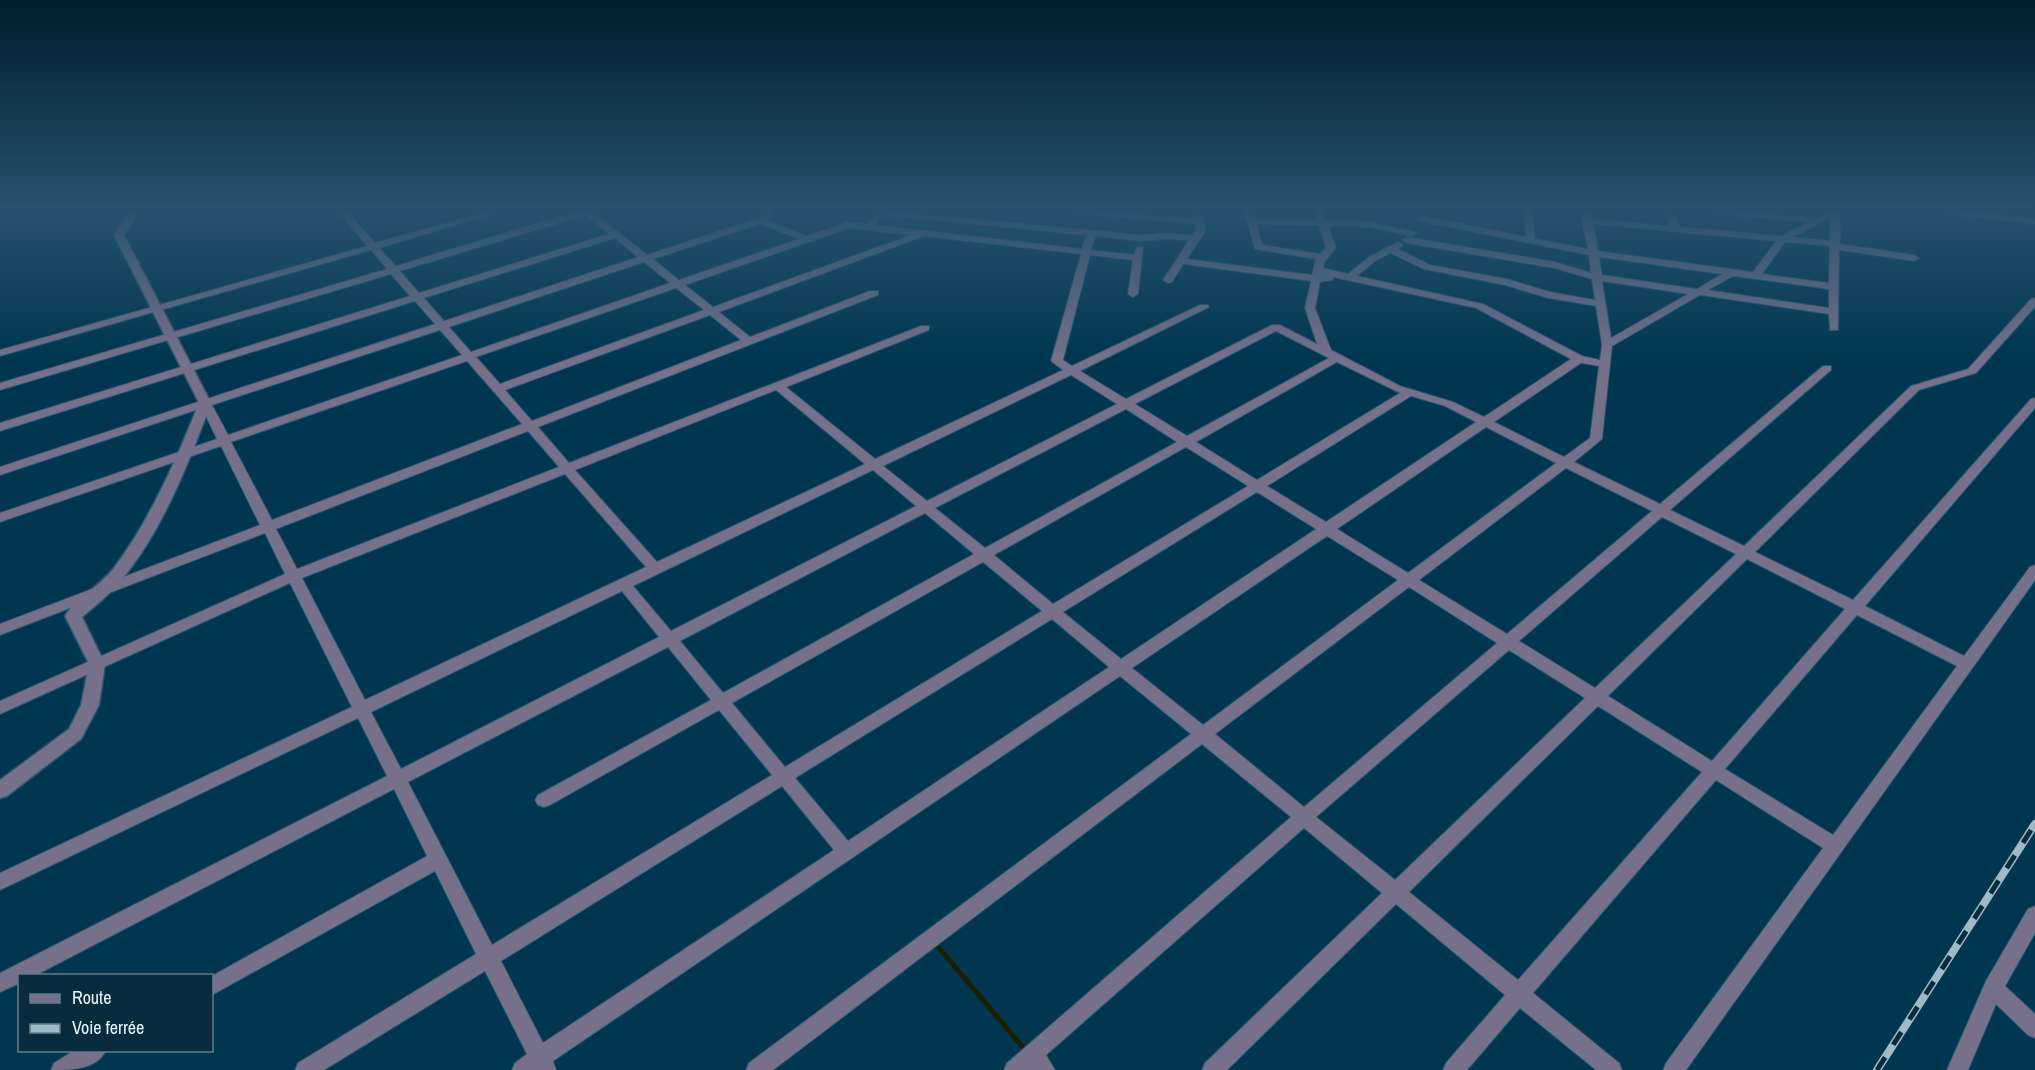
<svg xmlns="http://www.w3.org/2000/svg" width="2035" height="1070" viewBox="0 0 2035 1070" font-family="'Archivo Narrow',sans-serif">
	<rect width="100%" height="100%" fill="#003650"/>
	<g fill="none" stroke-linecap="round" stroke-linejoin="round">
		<!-- stream -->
		<path stroke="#1b2000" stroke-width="5" d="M934 942 1026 1051"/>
		<!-- minor casing -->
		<g stroke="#25556c" stroke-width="2">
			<g id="minor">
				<path d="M337 210H346L375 243 493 210H506L379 248 396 266 581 210H599L594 213 647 255 761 217 765 210H773L769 221 807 236 848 222 866 224 878 210 1141 235 1166 233 1193 235 1196 230 1195 224 1072 213 1068 210H1098L1194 219 1193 210H1201L1206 230 1187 259 1312 275 1316 259 1255 249 1244 210H1252L1255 218 1317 220 1314 210H1322L1326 220 1368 221 1417 233 1412 236 1368 227 1328 226 1336 248 1325 261 1323 268 1348 274 1369 257 1398 242 1403 245 1398 249 1430 265 1507 279 1550 292 1595 300 1592 279 1554 268 1407 243 1402 240 1407 237 1555 262 1591 273 1589 255 1425 222 1420 219 1425 216 1526 237 1524 210H1532L1535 239 1588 249 1582 221 1583 210H1591L1593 219 1670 226 1664 210H1672L1680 227 1781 236 1809 222 1708 213 1704 210H1734L1818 218 1832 210H1844L1840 214V244L1914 255 1919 258 1914 261 1839 250 1838 330H1830L1829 314 1700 295 1612 346 1602 439 1574 462 1660 504 1823 366H1831V370L1670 510 1744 546 1911 386 1968 369 2031 299 2035 298V307L1976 373 1919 390 1755 552 1853 600 2031 399 2035 398V408L1865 606 1964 656 2030 567 2035 565V580L1686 1070H1663L1666 1063 1823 848 1716 780 1533 993 1619 1063 1622 1070H1596L1520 1008 1467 1070H1443L1446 1063 1505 995 1396 904 1227 1070H1202L1205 1063 1382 893 1304 828 1046 1055 1055 1070H1004L1007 1063 1291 817 1202 744 773 1070H746L749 1063 1191 734 1120 676 553 1061 556 1070H512L515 1063 527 1054 485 971 324 1070H295L298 1063 476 954 435 871 212 995V976L427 856 394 789 34 976H20V983L0 992V973L387 776 358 718 0 890V873L352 707 290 583 0 714V701L285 574 265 533 0 635V624L260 525 221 446 0 522V513L217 439 202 408 0 475V467L435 324 415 301 0 431V423L410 296 391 274 0 390V383L387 269 371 250 0 356V350L367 246ZM586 215 609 234 419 293 400 271ZM882 215 1086 235 1082 249 875 225ZM1830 218V241L1793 237ZM760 224 799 239 679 280 653 259ZM1256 224 1319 225 1326 248 1320 254 1262 245ZM1594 224 1776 241 1753 272 1598 251ZM849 228 911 235 713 307 685 285ZM924 236 1081 254 1051 361 1063 370 875 459 786 387 929 330V326H921L569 463 538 427 878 295V291H870L750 337 719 312ZM1095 236 1141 241 1166 239 1189 240 1163 280 1168 283 1172 282 1183 264 1311 281 1305 308 1317 344 1280 325H1272L1126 399 1080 371 1209 307 1208 305H1200L1072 366 1063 360 1090 255 1133 260 1128 294 1133 297 1138 294 1143 247H1137L1134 255 1091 250ZM615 238 638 257 444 321 424 298ZM1785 242 1830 246 1829 283 1762 274ZM1390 253 1424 269 1505 285 1548 298 1596 306 1602 345 1600 360 1582 356 1483 304 1357 276 1375 261ZM1599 257 1722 274 1697 289 1602 275ZM644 262 670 283 471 352 449 327ZM1733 276 1829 289V308L1708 290ZM1333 277 1476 308 1571 359 1484 417 1453 402 1400 386 1331 350 1315 308 1320 282 1333 280ZM1602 281 1688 294 1611 338ZM676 288 704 310 500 384 476 357ZM710 315 741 340 532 421 505 390ZM440 330 462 355 228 435 212 405ZM1276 331 1329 358 1187 436 1135 404ZM467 361 522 424 272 520 231 442ZM1337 362 1400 393 1257 480 1196 442ZM1581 363 1599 366 1590 438 1564 457 1494 422ZM1071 375 1117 404 927 501 883 466ZM776 390 865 464 657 562 575 470ZM1411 396 1445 406 1476 422 1326 522 1267 486ZM1126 409 1177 442 985 548 935 508ZM1486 427 1556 463 1408 573 1337 529ZM528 431 559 467 297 569 276 529ZM1186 447 1248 486 1053 604 994 555ZM1566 468 1652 511 1507 634 1419 580ZM873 470 916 506 671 631 633 586ZM565 474 646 567 365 700 302 578ZM1257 492 1316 529 1121 659 1063 612ZM925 513 974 554 723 693 680 641ZM1662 517 1736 554 1595 688 1519 641ZM1327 536 1398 580 1203 725 1132 668ZM1747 559 1845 609 1712 761 1608 696ZM983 562 1042 611 785 767 732 703ZM1409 587 1497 643 1304 807 1215 734ZM622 591 659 637 401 769 371 712ZM1857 615 1957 666 1833 835 1725 769ZM1052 619 1109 667 848 841 795 778ZM668 647 711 700 538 795 535 800 538 805 544 807 550 805 719 710 772 775 492 945 408 782ZM1509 650 1585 698 1395 880 1316 817ZM1598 706 1702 772 1518 980 1409 892ZM782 786 834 850 543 1043 501 961Z"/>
				<path d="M1938 210H1963L2035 218V224L1942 213Z"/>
				<path d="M2035 906V933L2005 986 2035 1014V1038L2028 1035 1996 1004 1968 1070H1947L1986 981 2028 909Z"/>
				<path d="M75 1050H106C97 1070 70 1070 51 1070L54 1063Z"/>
			</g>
		</g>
		<!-- tertiary casing -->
		<g stroke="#25556c" stroke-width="3">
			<path id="tertiary" d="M130 210H140L124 235 211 403C188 465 162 532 119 583 108 596 95 606 82 617L105 664 99 705 81 739 7 796 0 798V780L69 729 81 705 89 664 65 616C74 600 101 585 114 568 151 518 176 460 199 403L114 235Z"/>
		</g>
		<!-- minor -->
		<use href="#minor" fill="#77708b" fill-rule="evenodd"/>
		<!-- tertiary -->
		<use href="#tertiary" fill="#77708b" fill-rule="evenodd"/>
		<!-- rail casing -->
		<g stroke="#9fb9c7" stroke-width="8">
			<path id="rail" d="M1877 1070 2035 824"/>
		</g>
		<!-- rail -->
		<use href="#rail" stroke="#092b3e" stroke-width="5" stroke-dasharray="15" stroke-linecap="butt"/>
	</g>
	<!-- sky -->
	<linearGradient id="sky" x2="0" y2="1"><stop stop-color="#001e2c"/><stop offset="0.58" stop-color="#26526f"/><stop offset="1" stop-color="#26526f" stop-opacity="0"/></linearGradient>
	<rect width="2035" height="360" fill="url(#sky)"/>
	<!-- legend -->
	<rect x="18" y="974" width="195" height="78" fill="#092b3e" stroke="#637d8b" stroke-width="1.5"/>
	<rect x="30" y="994" width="30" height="9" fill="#77708b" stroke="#637d8b" stroke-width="1.5"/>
	<text x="72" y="1004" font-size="18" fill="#eaf7ff">Route</text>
	<rect x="30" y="1024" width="30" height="9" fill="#9fb9c7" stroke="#637d8b" stroke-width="1.5"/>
	<text x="72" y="1034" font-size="18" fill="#eaf7ff">Voie ferrée</text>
</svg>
